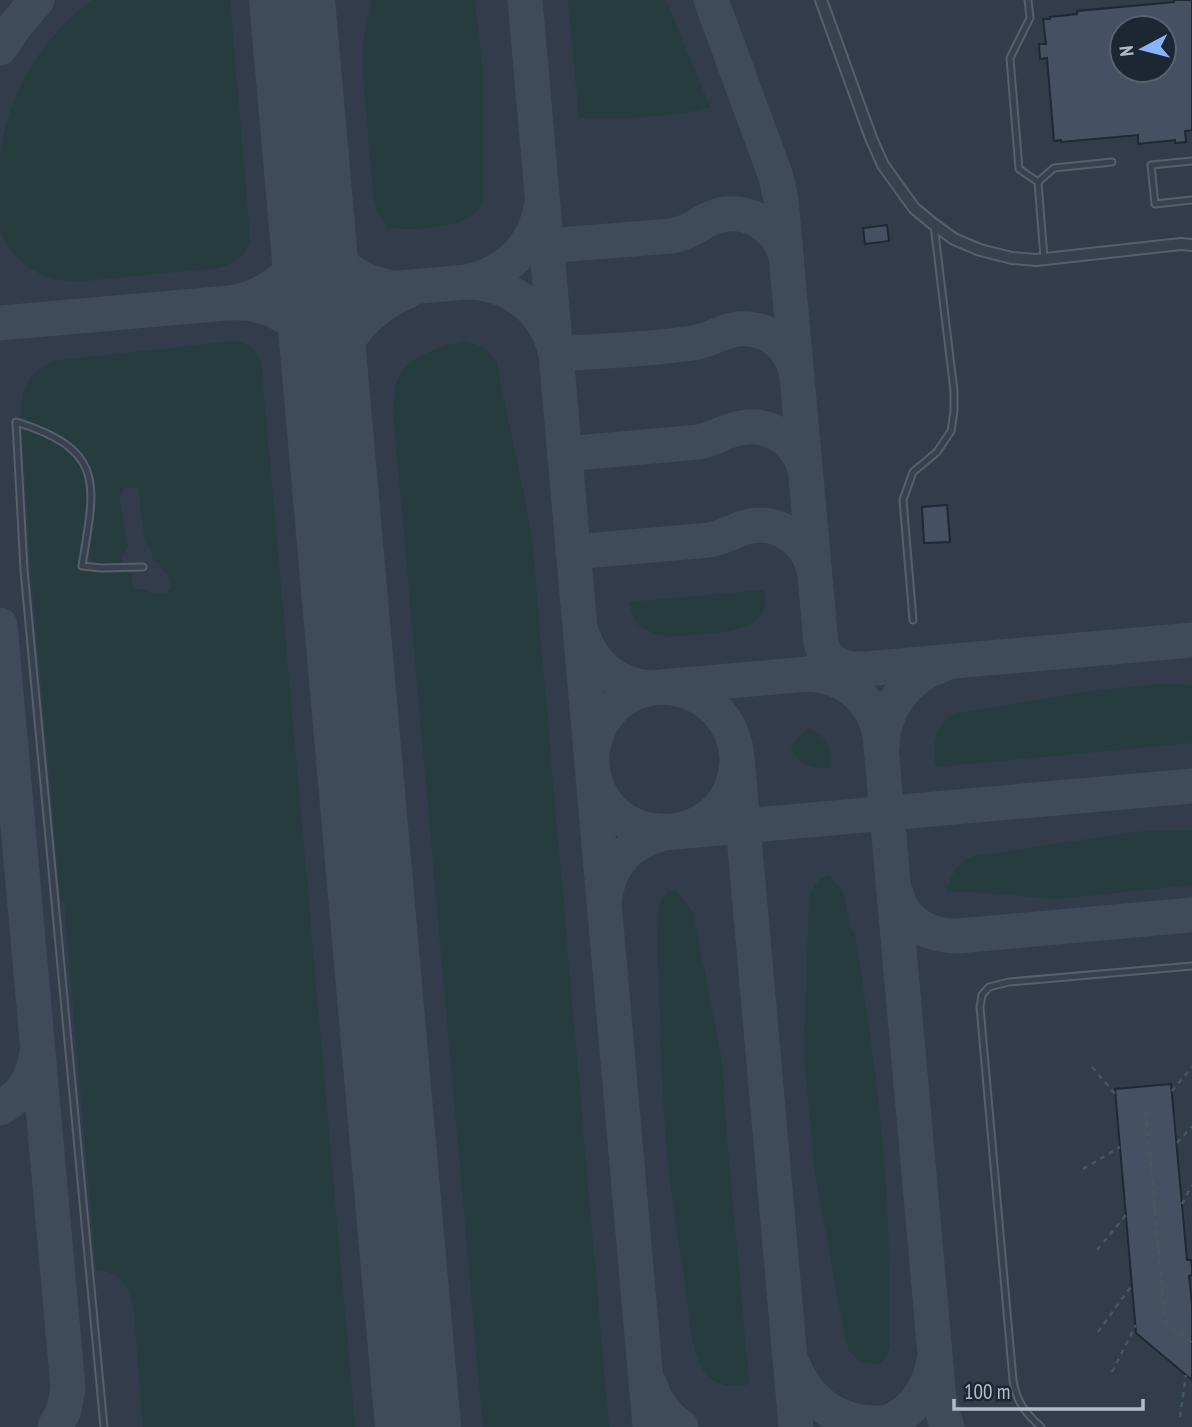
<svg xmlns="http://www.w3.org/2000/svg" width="1192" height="1427" viewBox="0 0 1192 1427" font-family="'PT Sans Narrow',sans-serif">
	<rect width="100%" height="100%" fill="#242f3e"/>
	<!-- airport -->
	<path fill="#323c4b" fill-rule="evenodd" d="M0 0H1192V1427H0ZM1122 28H1164V70H1122Z"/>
	<!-- green -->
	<g fill="#263c3f">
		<path d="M92 0H230L250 238C249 258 228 267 211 269 182 271 154 274 125 277 98 279 67 286 41 274 23 266 3 247 0 227 0 217 0 205 0 195 0 179 0 162 1 147 11 88 44 36 92 0Z"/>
		<path d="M371 0H475L483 73V198C481 204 480 209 475 213 460 228 407 232 387 227L378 212 373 195 363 72V45Z"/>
		<path d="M568 0H666L710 107C667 119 623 118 579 118Z"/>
		<path d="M234 341C254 344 260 354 262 372L355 1427H143L134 1313C129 1288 124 1272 96 1270L64 901H61L32 584 22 431C34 429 42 436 53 441 66 448 78 457 83 471 94 498 82 542 77 569L115 573 128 571 132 574 133 589H146L149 593 166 594 171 588 167 573 161 568 160 564 153 561 151 549 145 542 138 487 125 488 119 497 128 547 122 556 121 564C111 566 97 568 91 558 86 549 90 536 92 526 95 506 98 481 87 462 74 439 45 429 21 417 21 389 27 374 53 361Z"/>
		<path d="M463 341C478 344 487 348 496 361L525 500 532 540 609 1427H483L393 411C394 398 394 382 402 372 416 353 441 347 463 341Z"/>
		<path d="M763 590 766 604 761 615 751 625 726 632 669 637 654 634 639 626 632 614 629 602Z"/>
		<path d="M1159 684 1192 685V743L937 767C931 753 935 728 947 718 948 717 957 713 958 713L1092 691Z"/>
		<path d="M807 729C825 732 834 751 831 768 814 769 796 765 791 747L804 731Z"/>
		<path d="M1172 830H1192V885L1056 899 988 893 947 891C951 874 958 861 975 856L1136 832Z"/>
		<path d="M829 876 843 891 851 930H854C872 1042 888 1155 889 1268 889 1295 891 1322 889 1348L885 1359 879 1364 860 1362 849 1351 845 1337 815 1174 804 1054 809 897C815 887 816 877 829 876Z"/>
		<path d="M669 891H677L693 912 722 1062 726 1127 749 1384C736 1387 720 1387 709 1377 691 1361 690 1315 686 1292 678 1237 669 1183 665 1128 660 1057 659 986 657 915L661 899Z"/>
	</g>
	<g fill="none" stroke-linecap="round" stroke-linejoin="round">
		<!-- taxiway -->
		<g stroke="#3f4a5a" stroke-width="35">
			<path d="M525 0 650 1427"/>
			<path d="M711 0 776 177 781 200 821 643C827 664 841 669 861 669"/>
			<path d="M0 48 15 26 37 0"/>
			<path d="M309 195C309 208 310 221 308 234 302 272 268 296 232 303 268 301 304 321 318 355 323 367 324 380 327 393"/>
			<path d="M313 207C321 250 344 279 389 287"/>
			<path d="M546 246 672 236C689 233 697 224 712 218 743 205 777 224 786 256"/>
			<path d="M467 282C507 273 533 249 541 208"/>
			<path d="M0 323 467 282C511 283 546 310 556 354 601 351 647 350 692 343 717 340 727 324 755 330 778 334 792 353 797 375"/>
			<path d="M331 440C331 422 330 403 332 385 338 342 368 307 408 291"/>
			<path d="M565 454 699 442C714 439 726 430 741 428 771 422 797 442 805 469"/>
			<path d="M573 552 709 540C722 538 733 531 746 527 777 519 807 539 814 570"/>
			<path d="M0 625 68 1388 64 1410 55 1427"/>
			<path d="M582 634C593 666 616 685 650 688L1192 640"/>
			<path d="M806 674C844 675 873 698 880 735L939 1399 947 1427"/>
			<path d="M882 747C883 709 906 677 942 665"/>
			<path d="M737 757C737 851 602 858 592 765 591 752 595 736 601 724 638 660 731 685 737 757L796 1427"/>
			<path d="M896 893C904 924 928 936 958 936L1192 915"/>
			<path d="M605 896C611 861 630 842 664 833L1192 786"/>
			<path d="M0 1108C23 1096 34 1077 37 1052"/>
			<path d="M793 1365C810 1404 839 1425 883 1423"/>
			<path d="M649 1383C656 1402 664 1416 681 1427"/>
			<path d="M888 1422C914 1412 929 1388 934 1361"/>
		</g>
		<!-- runway -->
		<path stroke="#3f4a5a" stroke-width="86" d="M292 0 418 1427"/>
	</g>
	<!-- building -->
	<g fill="#455162" stroke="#1f2835" stroke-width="2" fill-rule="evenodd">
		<path d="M1174 0H1192V130L1185 131 1186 142 1175 143V140L1138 144V135L1061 142V140L1054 141 1047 58 1040 59 1039 44H1046L1043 19H1050V17L1077 14V11L1174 2ZM1122 28H1164V70H1122Z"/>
		<path d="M887 225 889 241 865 244 863 228Z"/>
		<path d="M947 505 950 542 924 543 922 507Z"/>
		<path d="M1171 1084 1187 1260H1191L1192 1268V1275L1189 1276 1192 1305V1380L1136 1333 1115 1089Z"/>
	</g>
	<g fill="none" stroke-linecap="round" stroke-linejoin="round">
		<!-- lane casing -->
		<g stroke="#565f6c" stroke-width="9">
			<g id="lane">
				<path d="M1028 0 1030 18 1010 58 1019 169 1038 182 1044 258"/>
				<path d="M1192 161 1151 165 1155 204 1192 200"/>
				<path d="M1038 182 1054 168 1112 162"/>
				<path d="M913 620 903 500 913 472 937 452 951 431 954 411V391L934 225"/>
				<path d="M104 1427 24 570 16 422C107 450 95 485 82 566L101 568 143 567"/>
				<path d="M1041 1427C1025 1413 1016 1401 1013 1380L980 1007 982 995 989 987 1009 982 1192 966"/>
			</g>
		</g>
		<!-- street casing -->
		<g stroke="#565f6c" stroke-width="14">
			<path id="street" d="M821 0 871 138 883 165 914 208 932 223 954 239 980 250 1012 258 1036 260 1181 244 1192 245"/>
		</g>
		<!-- path -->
		<g stroke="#44595c" stroke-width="2.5" stroke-dasharray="5 5" stroke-linecap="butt">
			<path d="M1092 1067 1116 1095"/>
			<path d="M1172 1091 1192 1067"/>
			<path d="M1146 1111 1165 1321 1192 1343"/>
			<path d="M1177 1143 1192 1126"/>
			<path d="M1083 1169 1120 1147"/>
			<path d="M1182 1204 1192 1185"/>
			<path d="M1097 1250 1126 1215"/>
			<path d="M1098 1332 1132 1285"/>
			<path d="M1112 1372 1136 1325"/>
			<path d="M1180 1417 1186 1375"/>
		</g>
		<!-- lane -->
		<use href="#lane" stroke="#38414e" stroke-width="5"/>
		<!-- street -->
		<use href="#street" stroke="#38414e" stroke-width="10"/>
	</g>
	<!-- north arrow -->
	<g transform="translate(1143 49) rotate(263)"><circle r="33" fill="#1d2633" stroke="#59626f" stroke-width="2"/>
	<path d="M0-5L12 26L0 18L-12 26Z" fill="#8ab4f8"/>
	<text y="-10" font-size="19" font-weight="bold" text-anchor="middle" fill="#b4bcc9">N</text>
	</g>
	<!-- scale -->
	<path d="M954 1399v10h189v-10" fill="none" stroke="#b4bcc9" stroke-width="3.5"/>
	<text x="964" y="1399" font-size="21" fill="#b4bcc9" stroke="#1d2633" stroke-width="5" paint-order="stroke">100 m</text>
</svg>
